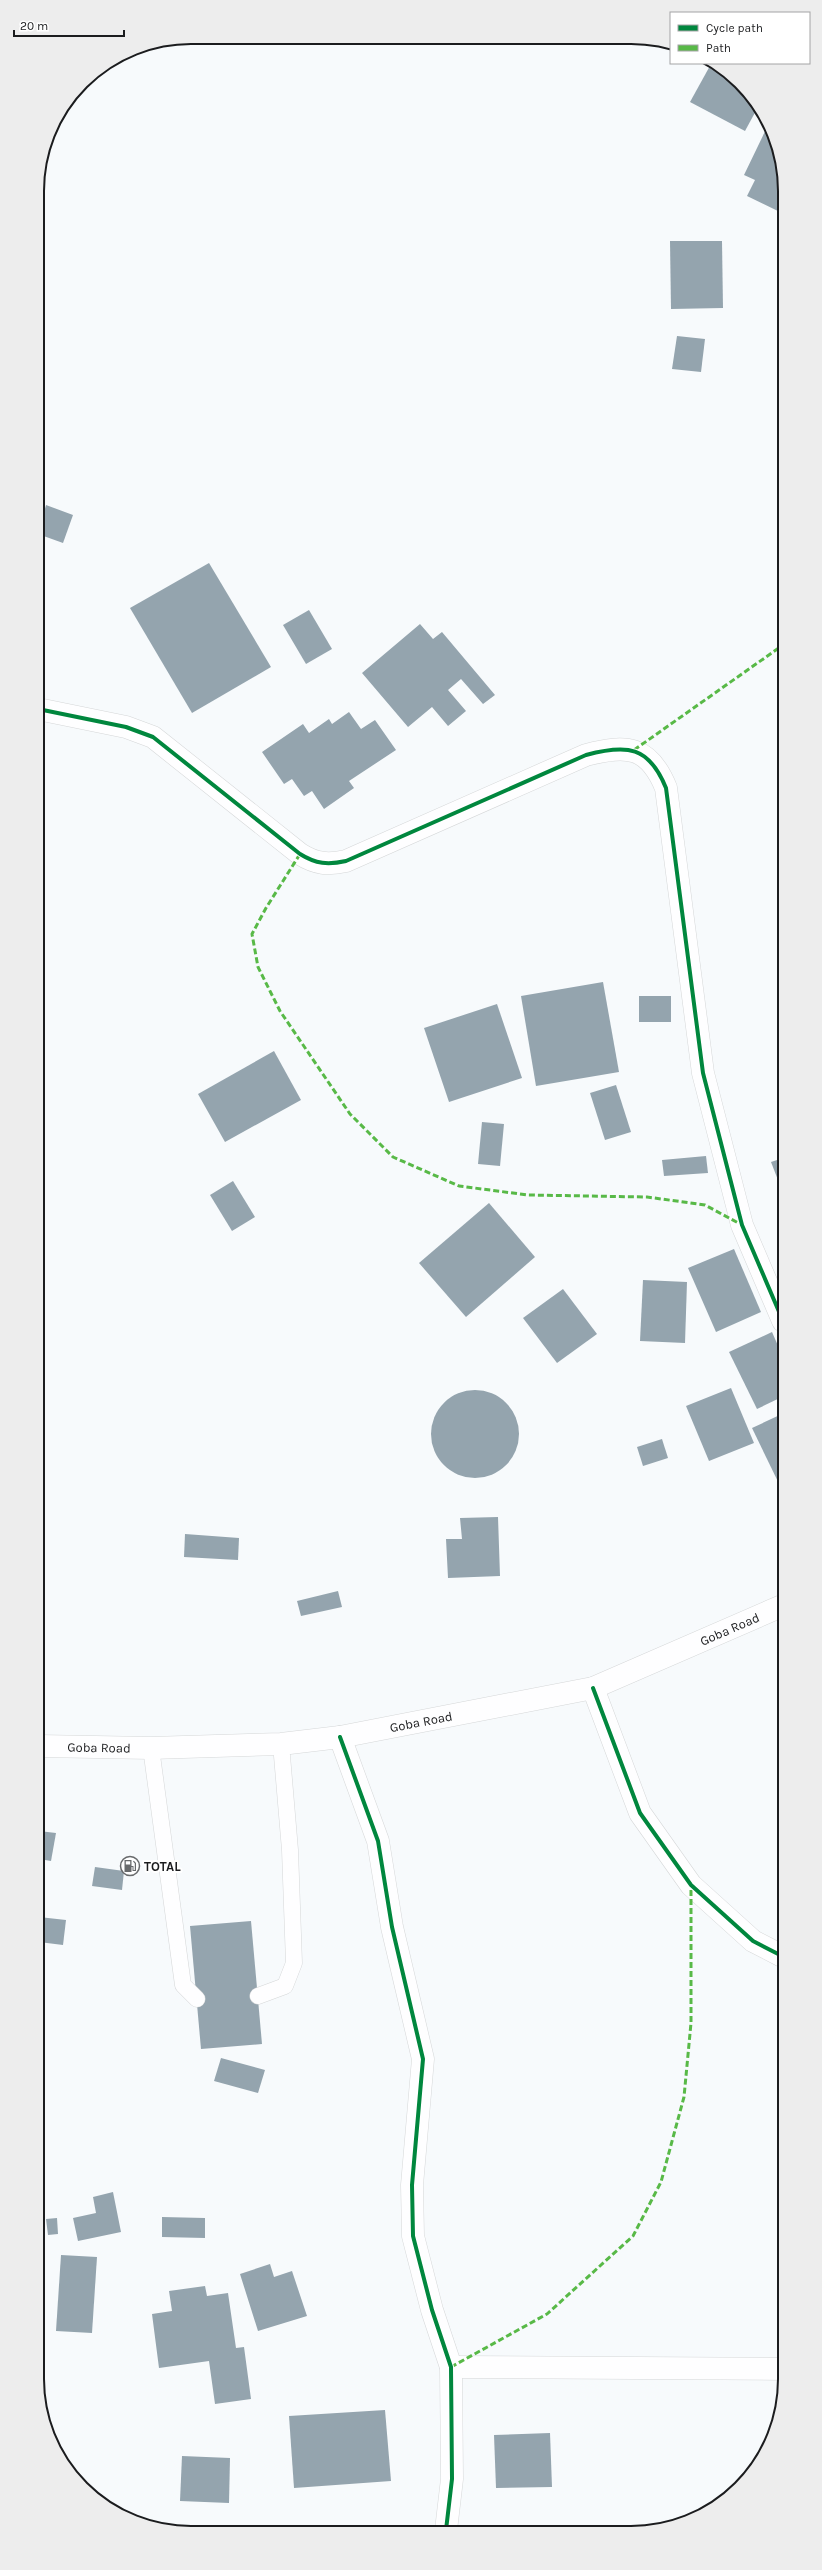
<svg xmlns="http://www.w3.org/2000/svg" width="822" height="2570" viewBox="0 0 822 2570" font-family="Karla,sans-serif">
	<rect width="100%" height="100%" fill="#f7fafc"/>
	<!-- building -->
	<g fill="#94a4ae">
		<path d="M711 64 740 82 758 107 745 131 690 102Z"/>
		<path d="M769 123 782 161V213L747 196 755 180 744 175Z"/>
		<path d="M670 241H722L723 308 671 309Z"/>
		<path d="M677 336 705 339 701 372 672 369Z"/>
		<path d="M46 505 73 515 63 543 38 534Z"/>
		<path d="M209 563 271 667 192 713 130 608Z"/>
		<path d="M309 610 332 649 306 664 283 625Z"/>
		<path d="M420 624 433 639 442 632 495 695 483 704 461 679 448 690 466 711 448 726 432 707 408 727 362 673Z"/>
		<path d="M349 712 361 729 375 720 396 750 349 781 354 788 324 809 312 791 304 796 292 779 284 784 262 752 303 724 309 733 329 719 332 724Z"/>
		<path d="M603 982 619 1072 536 1086 521 996Z"/>
		<rect x="639" y="996" width="32" height="26"/>
		<path d="M497 1004 522 1078 449 1102 424 1028Z"/>
		<path d="M274 1051 301 1100 225 1142 198 1094Z"/>
		<path d="M616 1085 631 1132 605 1140 590 1093Z"/>
		<path d="M482 1122 504 1124 500 1166 478 1164Z"/>
		<path d="M706 1156 708 1173 664 1176 662 1160Z"/>
		<path d="M783 1158V1193L771 1162Z"/>
		<path d="M233 1181 255 1217 232 1231 210 1195Z"/>
		<path d="M489 1203 535 1257 466 1317 419 1263Z"/>
		<path d="M734 1249 761 1312 716 1332 688 1268Z"/>
		<path d="M643 1280 687 1282 685 1343 640 1341Z"/>
		<path d="M563 1289 597 1334 557 1363 523 1318Z"/>
		<path d="M772 1332 783 1357 784 1396 757 1409 729 1352Z"/>
		<path d="M731 1388 754 1443 709 1461 686 1406Z"/>
		<circle cx="475" cy="1434" r="44"/>
		<path d="M784 1413V1494L752 1428Z"/>
		<path d="M662 1439 668 1458 643 1466 637 1447Z"/>
		<path d="M498 1517 500 1576 448 1578 446 1539H462L460 1518Z"/>
		<path d="M185 1534 239 1538 238 1560 184 1557Z"/>
		<path d="M338 1591 342 1607 301 1616 297 1601Z"/>
		<path d="M39 1831 56 1833 51 1861 39 1859Z"/>
		<path d="M95 1867 124 1871 122 1890 92 1886Z"/>
		<path d="M39 1917 66 1920 63 1945 39 1942Z"/>
		<path d="M251 1921 262 2044 201 2049 190 1926Z"/>
		<path d="M221 2058 265 2070 258 2093 214 2081Z"/>
		<path d="M113 2192 121 2232 78 2241 73 2218 96 2213 93 2197Z"/>
		<path d="M162 2217 205 2218V2238L162 2237Z"/>
		<path d="M57 2218 58 2234 48 2235 46 2219Z"/>
		<rect x="40" y="2220" width="2" height="20"/>
		<path d="M61 2255 97 2257 92 2333 56 2331Z"/>
		<path d="M270 2264 274 2277 292 2271 307 2316 258 2331 240 2274Z"/>
		<path d="M205 2286 207 2296 228 2293 236 2348 244 2347 251 2399 215 2404 209 2361 159 2368 152 2314 172 2311 169 2291Z"/>
		<path d="M385 2410 391 2481 294 2488 289 2416Z"/>
		<path d="M550 2433 552 2487 496 2488 494 2435Z"/>
		<path d="M182 2456 230 2458 229 2503 180 2501Z"/>
	</g>
	<g fill="none" stroke-linecap="round" stroke-linejoin="round">
		<!-- lane casing -->
		<g stroke="#d5d7d8" stroke-width="17">
			<g id="lane">
				<path d="M151 1748 183 1985 197 1999"/>
				<path d="M258 1996 285 1986 294 1963 290 1850 281 1744"/>
			</g>
		</g>
		<!-- street casing -->
		<g stroke="#d5d7d8" stroke-width="23">
			<g id="street">
				<path d="M38 709 126 727 153 737 300 854C316 864 328 865 346 861L586 755C627 744 649 746 666 788L703 1073 742 1225 783 1321"/>
				<path d="M593 1688 640 1813 691 1885 753 1941 784 1957"/>
				<path d="M340 1737 378 1841 392 1927 423 2059 412 2185 413 2236 432 2310 451 2367 452 2479 446 2530"/>
				<path d="M451 2367 785 2369"/>
			</g>
		</g>
		<!-- secondary casing -->
		<g stroke="#d5d7d8" stroke-width="23">
			<g id="secondary">
				<path id="s1" d="M39 1746 151 1748 281 1744 340 1737 593 1688 784 1605"/>
			</g>
		</g>
		<!-- lane -->
		<use href="#lane" stroke="#fefeff" stroke-width="16"/>
		<!-- street -->
		<use href="#street" stroke="#fefeff" stroke-width="22"/>
		<!-- secondary -->
		<use href="#secondary" stroke="#fefeff" stroke-width="22"/>
		<!-- quiet -->
		<g stroke="#58b947" stroke-width="3" stroke-dasharray="6 3" stroke-linecap="butt">
			<path d="M634 750 783 645"/>
			<path d="M300 854 266 908 252 934 258 967 280 1011 350 1114 393 1157 459 1186 528 1195 647 1197 705 1205 742 1225"/>
			<path d="M451 2367 547 2314 633 2236 661 2182 684 2097 691 2023V1885"/>
		</g>
		<!-- cycleway casing -->
		<g stroke="#fff" stroke-width="6">
			<g id="cycleway">
				<path d="M38 709 126 727 153 737 300 854C316 864 328 865 346 861L586 755C627 744 649 746 666 788L703 1073 742 1225 783 1321"/>
				<path d="M593 1688 640 1813 691 1885 753 1941 784 1957"/>
				<path d="M340 1737 378 1841 392 1927 423 2059 412 2185 413 2236 432 2310 451 2367 452 2479 446 2530"/>
			</g>
		</g>
		<!-- cycleway -->
		<use href="#cycleway" stroke="#00873e" stroke-width="4"/>
	</g>
	<!-- icons -->
	<defs>
		<g id="fuel-ring" transform="scale(1)"><circle r="9.5" fill="#fff" stroke="#686a6c" stroke-width="1.5"/><path d="M-5.5-6h7V0h2V4h1.3V-2.5L3-4.5l.8-.8L6-3V5H2.5V1h-1V6h-7ZM-4.2-4.7v3.2H.2V-4.7Z" fill="#686a6c"/></g>
	</defs>
	<g fill-rule="evenodd">
		<use href="#fuel-ring" x="130" y="1866"/>
	</g>
	<g text-anchor="middle" dominant-baseline="central" stroke-width="4" stroke-linejoin="round" paint-order="stroke">
		<!-- street labels -->
		<g font-size="13" fill="#1b1c1e" stroke="#fff">
			<text stroke="none"><textPath href="#s1" startOffset="708">Goba Road</textPath></text>
			<text stroke="none"><textPath href="#s1" startOffset="384">Goba Road</textPath></text>
			<text stroke="none"><textPath href="#s1" startOffset="60">Goba Road</textPath></text>
		</g>
		<!-- poi labels -->
		<g font-size="13" font-weight="bold" fill="#1b1c1e" stroke="#fff" text-anchor="start">
			<text x="144" y="1866">TOTAL</text>
		</g>
	</g>
	<!-- crop -->
	<path d="M0 0H822V2570H0ZM191 44H631A147 147 0 0 1 778 191V2379A147 147 0 0 1 631 2526H191A147 147 0 0 1 44 2379V191A147 147 0 0 1 191 44Z" fill="#ededed" fill-rule="evenodd"/>
	<path fill="none" stroke="#1b1c1e" stroke-width="2" d="M191 44H631A147 147 0 0 1 778 191V2379A147 147 0 0 1 631 2526H191A147 147 0 0 1 44 2379V191A147 147 0 0 1 191 44Z"/>
	<!-- legend -->
	<rect x="670" y="12" width="140" height="52" fill="#ffffff" stroke="#a4a4a5"/>
	<rect x="678" y="25" width="20" height="6" fill="#00873e" stroke="#a4a4a5"/>
	<text x="706" y="32" font-size="12" fill="#1b1c1e">Cycle path</text>
	<rect x="678" y="45" width="20" height="6" fill="#58b947" stroke="#a4a4a5"/>
	<text x="706" y="52" font-size="12" fill="#1b1c1e">Path</text>
	<!-- scale -->
	<path d="M14 30v6h110v-6" fill="none" stroke="#1b1c1e" stroke-width="2"/>
	<text x="20" y="30" font-size="12" fill="#1b1c1e" stroke="#ffffff" stroke-width="3" paint-order="stroke">20 m</text>
</svg>
